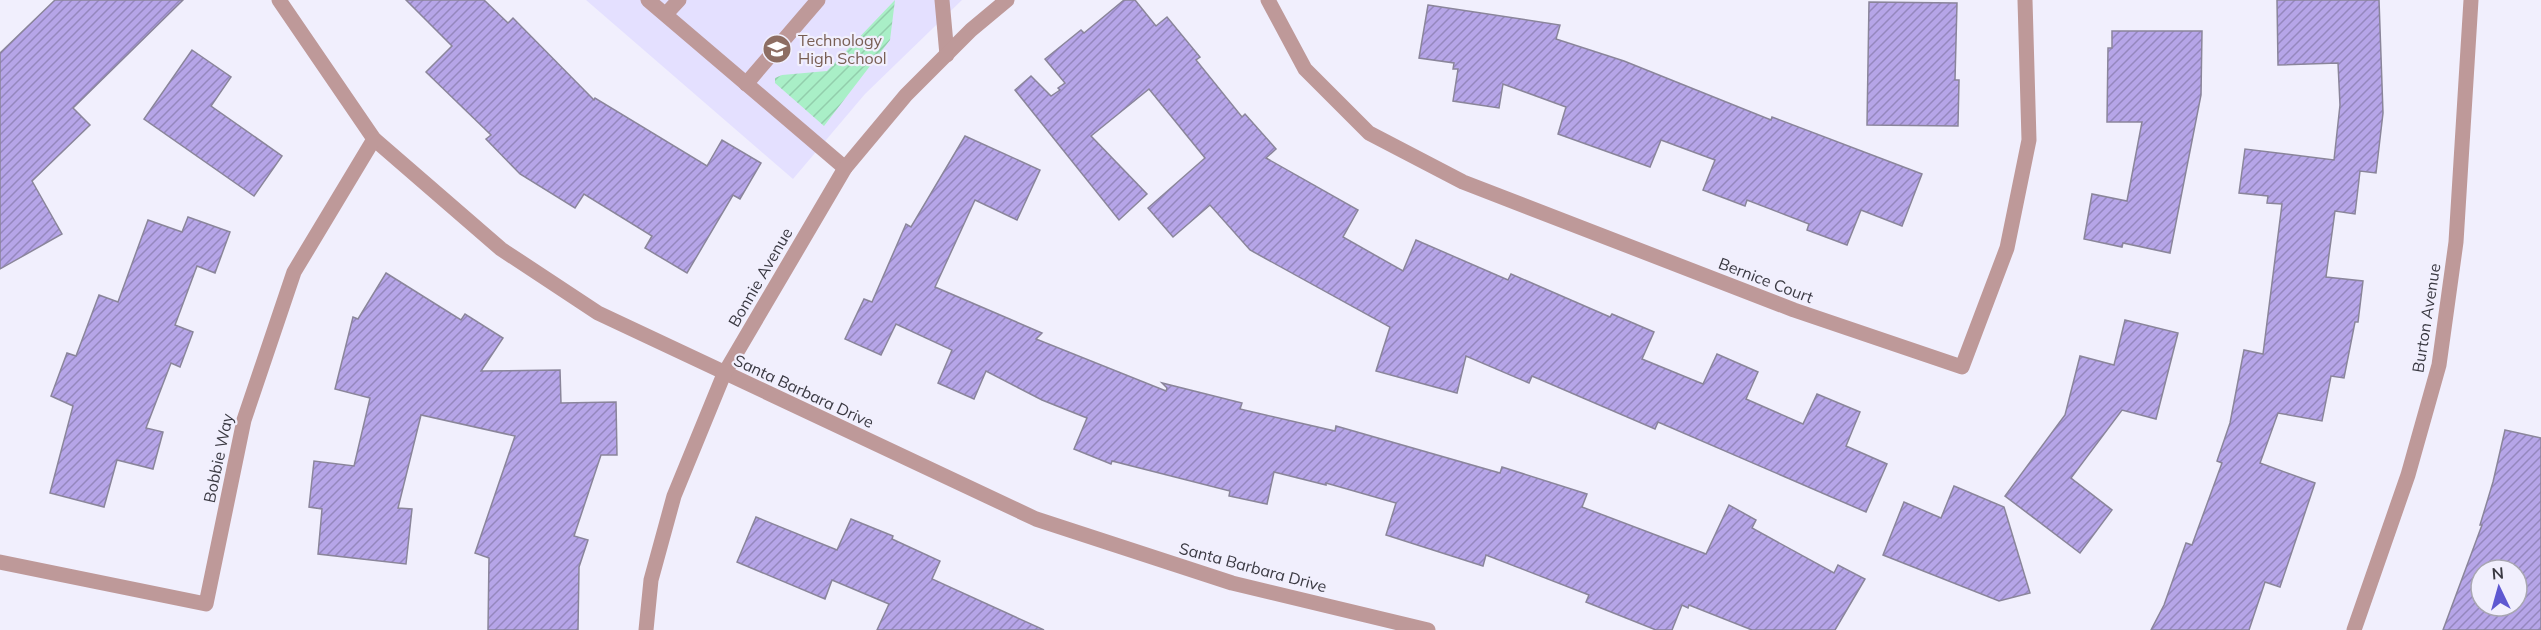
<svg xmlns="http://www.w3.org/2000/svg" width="2541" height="630" viewBox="0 0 2541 630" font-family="Mulish,sans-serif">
	<defs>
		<pattern id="garden-furrows" width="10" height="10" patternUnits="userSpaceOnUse" patternTransform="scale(1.5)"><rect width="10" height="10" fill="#a9efc7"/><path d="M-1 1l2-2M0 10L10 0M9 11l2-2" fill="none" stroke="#92ceac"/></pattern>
		<pattern id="building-hatch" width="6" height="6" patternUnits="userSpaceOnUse" patternTransform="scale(1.5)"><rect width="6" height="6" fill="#b6a5e8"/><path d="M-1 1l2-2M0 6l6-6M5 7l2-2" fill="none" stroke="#9587be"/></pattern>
	</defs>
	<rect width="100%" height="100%" fill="#f1effd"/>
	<!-- built -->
	<path fill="#e4e0ff" d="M586 0H962L865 94 793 179Z"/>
	<!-- garden -->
	<path fill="url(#garden-furrows)" d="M895 0 890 40 824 126 775 83V78L782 75 827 71Z"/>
	<!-- building -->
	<g fill="url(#building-hatch)" stroke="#8a859a" stroke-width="1.5" fill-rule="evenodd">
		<path d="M55 0H183L73 108 90 125 32 181 62 234 0 269V53Z"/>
		<path d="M406 0H484L508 23 513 18 594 100 595 98 707 166 722 140 761 163 740 199 733 195 687 273 645 248 652 236 584 194 575 208 520 174 486 139 491 135 426 72 452 46Z"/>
		<path d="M1124 0H1135L1156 26 1167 17 1200 57 1196 60 1242 117 1245 114 1276 149 1266 158 1358 210 1343 237 1403 271 1416 240 1508 280 1511 274 1610 317 1612 314 1654 332 1642 359 1703 384 1717 354 1758 372 1746 399 1803 424 1817 394 1860 412 1846 446 1887 464 1866 512 1658 422 1655 429 1532 376 1529 383 1466 356 1457 393 1376 371 1390 327 1250 250 1210 205 1173 237 1148 208 1205 158 1149 89 1091 136 1147 194 1119 220 1015 90 1031 76 1051 96 1060 90 1058 88 1065 83 1045 59 1081 30 1084 33Z"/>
		<path d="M2277 0H2379L2383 113 2376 173 2360 171 2355 214 2335 211 2326 277 2363 281 2358 322H2355L2344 378 2331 376 2322 421 2278 413 2260 463 2315 483 2280 587 2265 582 2249 630H2151L2164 605 2186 543 2192 545 2222 463 2217 461 2230 423 2244 350 2263 354 2282 204 2267 203 2268 196 2239 193 2245 149 2334 160 2340 105 2338 63 2278 65Z"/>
		<path d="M1869 2 1957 3 1955 80H1959L1958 126 1867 125Z"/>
		<path d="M1428 5 1560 25 1556 39 1624 61 1771 120 1772 117 1922 174 1902 226 1861 210 1847 245 1807 230 1809 224 1747 200 1745 206 1703 190 1715 160 1661 140 1650 167 1558 134 1566 107 1503 84 1499 108 1453 101 1458 69H1453L1454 63 1419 58Z"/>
		<path d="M2112 31H2202L2201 95 2170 253 2123 243 2122 247 2084 239 2092 194 2127 201 2142 122H2107L2108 48H2112Z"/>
		<path d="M192 50 231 77 211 106 282 156 254 196 144 119Z"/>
		<path d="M965 136 1040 170 1017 220 975 200 935 287 1042 333 1036 339 1166 391 1167 388 1162 383 1242 403 1240 409 1335 431 1336 426 1500 473 1502 467 1587 494 1582 507 1706 554 1729 505 1756 520 1752 528 1834 573 1838 565 1865 579 1835 630H1752L1689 605 1688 608 1682 605 1672 630H1656L1586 602 1589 595 1486 555 1483 566 1386 535 1396 503 1326 483V485L1274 472 1267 504 1229 496 1230 491 1112 461 1111 464 1074 449 1087 418 1042 400 986 371 974 399 938 383 952 350 896 324 881 355 845 339 864 299 872 302 906 224 911 227Z"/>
		<path d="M188 217 230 232 215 273 197 266 175 325 193 332 180 367 171 363 146 428 163 432 153 469 117 460 104 507 50 493 73 406 51 396 67 353 76 356 99 295 118 302 148 220 182 232Z"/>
		<path d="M386 273 461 320 465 314 503 338 481 371 560 370 561 403 616 402 617 455H601L574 536 588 540 579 567 578 630H488L489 558 475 553 515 436 421 415 398 508 412 509 406 564 318 554 322 509 309 507 314 461 354 466 370 398 335 389 353 317 358 319Z"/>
		<path d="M2125 320 2178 333 2156 419 2122 410 2071 478 2112 510 2080 553 2005 496 2065 415 2080 356 2114 365Z"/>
		<path d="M2505 430 2541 438V630H2443L2482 525H2480L2493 482ZM2481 570H2517V606H2481Z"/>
		<path d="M1954 486 2004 507 2030 593 1999 601 1883 555 1904 502 1941 518Z"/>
		<path d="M756 517 837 550 851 519 893 536 892 539 940 561 932 579 1044 630H877L889 604 832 580 825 599 737 562Z"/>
	</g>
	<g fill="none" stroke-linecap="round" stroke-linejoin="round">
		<!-- service -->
		<g stroke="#be9999" stroke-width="15">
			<path d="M648 0 845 168"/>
			<path d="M942 0 947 55"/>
			<path d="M666 14 679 0"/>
			<path d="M746 84 818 0"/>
		</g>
		<!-- minor -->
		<g stroke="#be9999" stroke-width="15">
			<path d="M279 0 374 139 501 249 598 313 1036 519 1232 583 1428 630"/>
			<path d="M1268 0 1305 69 1369 133 1463 182 1794 310 1962 367 2007 248 2029 140 2025 0"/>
			<path d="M0 562 206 604 244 420 294 272 374 139"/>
			<path d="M646 630 651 580 674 496 724 374 845 168 906 95 971 30 1007 0"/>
			<path d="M2354 630 2408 475 2439 365 2456 242 2471 0"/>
		</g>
	</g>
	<!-- icons -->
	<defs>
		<g id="school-disc" transform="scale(1.5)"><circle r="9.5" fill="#8d6e63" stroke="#f1effd"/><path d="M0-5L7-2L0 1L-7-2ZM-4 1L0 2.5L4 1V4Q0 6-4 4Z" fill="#fff"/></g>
	</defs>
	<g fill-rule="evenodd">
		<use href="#school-disc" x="777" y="49"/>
	</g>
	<g text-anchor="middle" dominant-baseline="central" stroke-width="4.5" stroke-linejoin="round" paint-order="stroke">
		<!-- education labels -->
		<g font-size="16" fill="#785e54" stroke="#f1effd" text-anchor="start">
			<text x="798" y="40">Technology<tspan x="798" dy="18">High School</tspan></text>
		</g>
		<!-- street labels -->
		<g font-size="16" fill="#3a3942" stroke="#f1effd">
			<text transform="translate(760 277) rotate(-60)">Bonnie Avenue</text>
			<text transform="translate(1766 280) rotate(21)">Bernice Court</text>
			<text transform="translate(2426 318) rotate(-81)">Burton Avenue</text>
			<text transform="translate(804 391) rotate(25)">Santa Barbara Drive</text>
			<text transform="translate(218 458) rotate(-78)">Bobbie Way</text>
			<text transform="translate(1253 567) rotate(15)">Santa Barbara Drive</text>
		</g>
	</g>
	<!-- north arrow -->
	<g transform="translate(2499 588) rotate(355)"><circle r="28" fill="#f1effd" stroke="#a8a6b2" stroke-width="1.5"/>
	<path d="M0-4.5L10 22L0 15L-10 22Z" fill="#5e58d1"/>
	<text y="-9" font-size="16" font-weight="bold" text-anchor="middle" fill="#3a3942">N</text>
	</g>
</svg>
